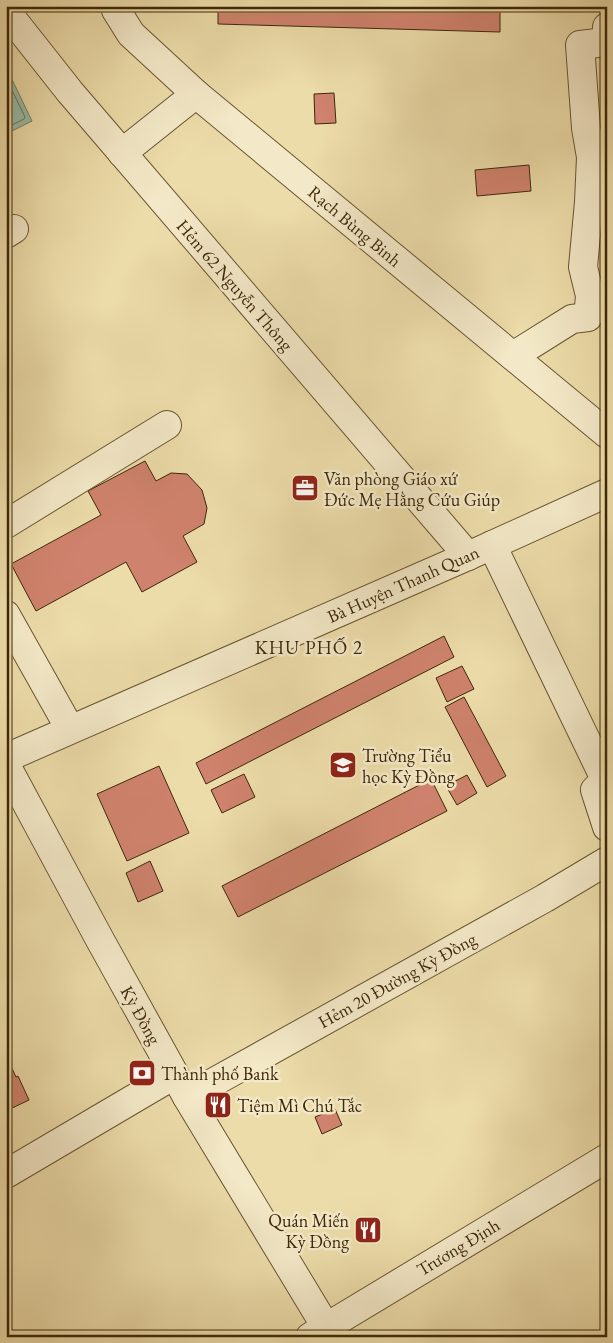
<svg xmlns="http://www.w3.org/2000/svg" width="613" height="1343" viewBox="0 0 613 1343" font-family="'EB Garamond',serif">
	<rect width="100%" height="100%" fill="#ecdca9"/>
	<filter id="stains"><feTurbulence type="fractalNoise" baseFrequency=".004" numOctaves="4"/><feColorMatrix values="0 0 0 0 .2 0 0 0 0 .09 0 0 0 0 .02 0 0 0 .5 -.17"/></filter>
	<radialGradient id="worn" r=".72"><stop offset=".6" stop-color="#630" stop-opacity="0"/><stop offset="1" stop-color="#630" stop-opacity=".3"/></radialGradient>
	<!-- water -->
	<path fill="#99bca7" stroke="#748168" d="M6 67 32 121 6 134Z"/>
	<g fill="none" stroke-linecap="round" stroke-linejoin="round">
		<!-- shore -->
		<path stroke="#6b7258" stroke-width="1" d="M6 78 25 117 24 119 6 128"/>
	</g>
	<!-- building -->
	<g fill="#cf826d" stroke="#3d2809">
		<path d="M218 6H500V32L218 24Z"/>
		<path d="M334 93 336 123 315 124 314 94Z"/>
		<path d="M529 165 531 191 477 196 475 170Z"/>
		<path d="M145 461 156 481 171 473 187 474 202 490 207 508 204 524 183 536 197 562 142 592 126 562 36 611 11 564 101 515 88 491Z"/>
		<path d="M444 636 454 657 206 784 196 763Z"/>
		<path d="M462 666 474 689 447 702 436 678Z"/>
		<path d="M464 697 506 776 487 787 445 707Z"/>
		<path d="M159 766 189 833 127 861 97 794Z"/>
		<path d="M244 774 255 797 222 813 211 790Z"/>
		<path d="M467 775 477 793 457 805 446 786Z"/>
		<path d="M431 779 447 811 238 917 222 886Z"/>
		<path d="M150 861 163 891 138 902 126 873Z"/>
		<path d="M10 1064 16 1077 18 1076 29 1100 6 1111V1066Z"/>
		<path d="M335 1109 342 1125 322 1134 315 1117Z"/>
	</g>
	<g fill="none" stroke-linecap="round" stroke-linejoin="round">
		<!-- minor casing -->
		<g stroke="#695531" stroke-width="30">
			<g id="minor">
				<path d="M115 6 116 10 131 34 196 94 607 434"/>
				<path d="M6 11 70 92 468 556"/>
				<path d="M122 153 196 94"/>
				<path d="M6 234 14 229"/>
				<path d="M513 356 572 319 588 317 590 296 583 267 589 202 591 157 586 128 580 45 606 42 607 27"/>
				<path d="M6 524 167 425"/>
				<path d="M492 545 603 775 601 784 595 790 607 827"/>
				<path d="M6 615 70 729"/>
				<path d="M6 758 468 556 607 493"/>
				<path d="M6 765 99 938 187 1097 332 1337"/>
				<path d="M187 1097 545 898 607 861"/>
				<path d="M6 1174 174 1075"/>
				<path d="M310 1337 607 1158"/>
			</g>
		</g>
		<!-- minor -->
		<use href="#minor" stroke="#f3e8c7" stroke-width="28"/>
	</g>
	<!-- icons -->
	<defs>
		<g id="office-square" transform="scale(1.4375)"><rect x="-9" y="-9" width="18" height="18" rx="4" fill="#8f2418" stroke="#f3e8c7"/><path d="M-6-3h4V-5.5h4V-3h4V5H-6ZM-1-4.5V-3h2v-1.5ZM-6 0V1H6V0Z" fill="#fff"/></g>
		<g id="school-square" transform="scale(1.4375)"><rect x="-9" y="-9" width="18" height="18" rx="4" fill="#8f2418" stroke="#f3e8c7"/><path d="M0-5L7-2L0 1L-7-2ZM-4 1L0 2.5L4 1V4Q0 6-4 4Z" fill="#fff"/></g>
		<g id="bank-square" transform="scale(1.4375)"><rect x="-9" y="-9" width="18" height="18" rx="4" fill="#8f2418" stroke="#f3e8c7"/><path d="M-6-4H6V4H-6ZM0-2.3a2.3 2.3 0 1 0 0 4.6a2.3 2.3 0 1 0 0-4.6Z" fill="#fff"/></g>
		<g id="restaurant-square" transform="scale(1.4375)"><rect x="-9" y="-9" width="18" height="18" rx="4" fill="#8f2418" stroke="#f3e8c7"/><path d="M-5-6h1v4h1v-4h1v4h1v-4h1v5L-1.5 .5V6h-2V.5L-5-1ZM5-6V6H3V1.5H1.5Q1.5-4 5-6Z" fill="#fff"/></g>
	</defs>
	<g fill-rule="evenodd">
		<use href="#office-square" x="305" y="488"/>
		<use href="#school-square" x="343" y="765"/>
		<use href="#bank-square" x="142" y="1073"/>
		<use href="#restaurant-square" x="218" y="1105"/>
		<use href="#restaurant-square" x="368" y="1230"/>
	</g>
	<g text-anchor="middle" dominant-baseline="central" stroke-width="5" stroke-linejoin="round" paint-order="stroke">
		<!-- street labels -->
		<g font-size="18" fill="#3d2809" stroke="#f3e8c7">
			<text transform="translate(355 226) rotate(40)">Rạch Bùng Binh</text>
			<text transform="translate(235 285) rotate(49)">Hẻm 62 Nguyễn Thông</text>
			<text transform="translate(403 584) rotate(-24)">Bà Huyện Thanh Quan</text>
			<text transform="translate(397 980) rotate(-29)">Hẻm 20 Đường Kỳ Ðồng</text>
			<text transform="translate(141 1015) rotate(61)">Kỳ Ðồng</text>
			<text transform="translate(458 1247) rotate(-31)">Trương Định</text>
		</g>
		<!-- poi labels -->
		<g font-size="18" fill="#3d2809" stroke="#f3e8c7" text-anchor="start">
			<text x="324" y="478">Văn phòng Giáo xứ<tspan x="324" dy="21">Đức Mẹ Hằng Cứu Giúp</tspan></text>
			<text x="362" y="755">Trường Tiểu<tspan x="362" dy="21">học Kỳ Đồng</tspan></text>
			<text x="161" y="1073">Thành phố Bank</text>
			<text x="237" y="1105">Tiệm Mì Chú Tắc</text>
			<text x="349" y="1220" text-anchor="end">Quán Miến<tspan x="349" dy="21">Kỳ Đồng</tspan></text>
		</g>
		<!-- neighbourhood labels -->
		<g font-size="19" letter-spacing="1" fill="#3d2809" stroke="#f3e8c7">
			<text x="309" y="647">KHU PHỐ 2</text>
		</g>
	</g>
	<!-- margin -->
	<rect width="613" height="1343" fill="none" stroke="#ecdca9" stroke-width="25"/>
	<rect x="8" y="8" width="598" height="1328" fill="none" stroke="#3d2809" stroke-width="2.5"/>
	<rect x="12" y="12" width="588" height="1318" fill="none" stroke="#3d2809"/>
	<rect width="100%" height="100%" filter="url(#stains)"/>
	<rect width="100%" height="100%" fill="url(#worn)"/>
</svg>
